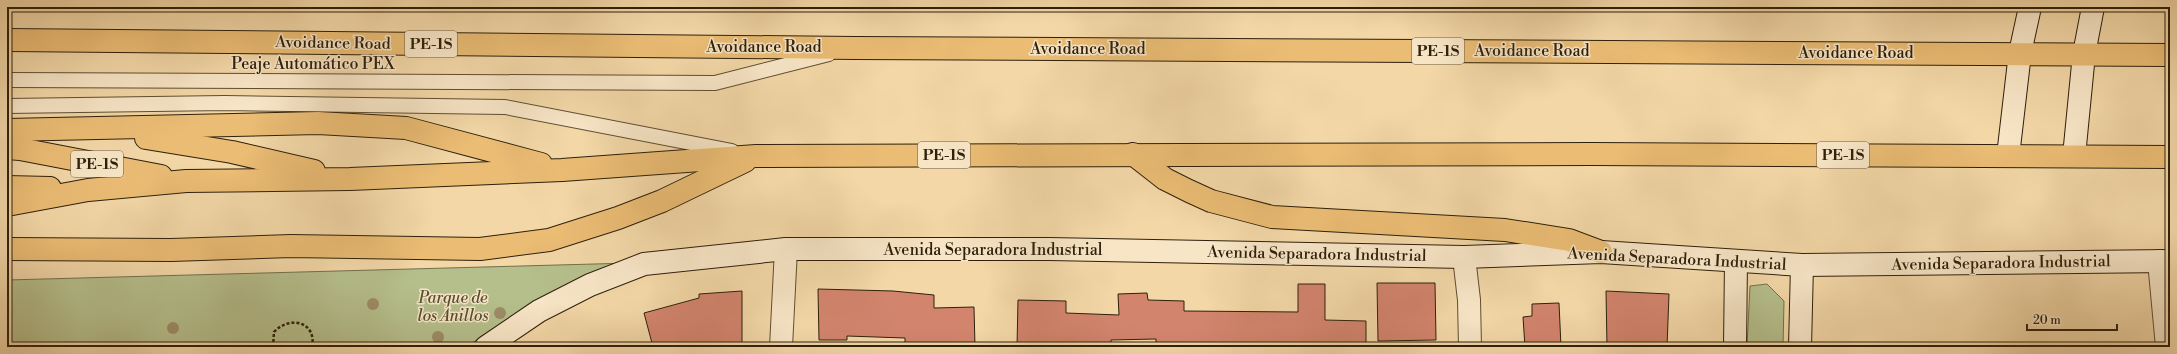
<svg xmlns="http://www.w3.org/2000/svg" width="2177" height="354" viewBox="0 0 2177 354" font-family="'Libre Bodoni',serif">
	<rect width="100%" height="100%" fill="#f3d7a7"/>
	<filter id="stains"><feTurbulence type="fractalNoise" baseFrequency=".005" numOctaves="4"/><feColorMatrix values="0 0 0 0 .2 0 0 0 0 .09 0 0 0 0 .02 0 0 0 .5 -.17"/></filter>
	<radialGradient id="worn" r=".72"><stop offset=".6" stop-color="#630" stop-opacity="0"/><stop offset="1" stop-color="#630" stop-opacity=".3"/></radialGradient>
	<!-- green -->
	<g fill="#b5bf8c" stroke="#72704c">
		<path d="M631 263 541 303 465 347H7V280Z"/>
		<path d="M1767 284 1784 301 1783 347H1747L1750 286Z"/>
	</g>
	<!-- building -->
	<g fill="#d2846d" stroke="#2e200b">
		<path d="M1377 283H1435L1436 340 1378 341Z"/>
		<path d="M1298 284H1325V320L1366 321V347H1156V339L1111 340V344H1105L1104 347H1017L1018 300 1066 301V313L1119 315 1118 294 1147 293 1148 300 1184 301V311L1298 312Z"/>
		<path d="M818 289 893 291 934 295V308L974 307 975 347H905V338L847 336V340H819Z"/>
		<path d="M742 291V347H653L644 313 699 298V294Z"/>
		<path d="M1606 291 1669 294 1667 347H1607Z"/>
		<path d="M1559 303 1561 347H1525L1523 317 1532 316V304Z"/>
	</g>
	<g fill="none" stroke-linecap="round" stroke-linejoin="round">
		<!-- lane casing -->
		<g stroke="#5f4e32" stroke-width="16">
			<g id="lane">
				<path d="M7 80 715 83 829 54"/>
				<path d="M7 106 225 103 505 107 732 151"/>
			</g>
		</g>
		<!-- street casing -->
		<g stroke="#5f4e32" stroke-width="24">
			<g id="street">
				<path d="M1464 257 1469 300 1470 347"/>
				<path d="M2159 261 2167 347"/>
				<path d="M781 347 786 249"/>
			</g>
		</g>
		<!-- secondary casing -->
		<g stroke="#2e200b" stroke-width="24">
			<g id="secondary">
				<path d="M2008 156 2020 53 2030 7"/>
				<path d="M2074 156 2084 54 2093 7"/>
				<path d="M486 347 539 311 590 285 644 264 786 249H1049L1464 257 1601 252 1802 265 2170 261"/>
				<path d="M1735 347 1736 261"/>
				<path d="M1800 347 1802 265"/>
			</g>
		</g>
		<!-- highway casing -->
		<g stroke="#2e200b" stroke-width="24">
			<g id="highway">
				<path d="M7 40 855 48 2170 55"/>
				<path d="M7 130 318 123 406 128 541 164"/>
				<path d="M146 138 232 152 314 171"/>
				<path d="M7 148 20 149 161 176"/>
				<path d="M1133 154 1165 179 1189 191 1211 201 1272 217 1505 230 1569 240 1601 252"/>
				<path d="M7 187 50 188"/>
				<path d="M7 205 88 190 186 181 350 179 562 170 756 156 1591 154 2170 157"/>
				<path d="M7 249 171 250 291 246 480 249 549 240 618 218 662 201 745 161"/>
			</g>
		</g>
		<!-- path -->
		<path stroke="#2e200b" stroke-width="2.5" stroke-dasharray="3 2" stroke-linecap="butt" d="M273 347 274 332C290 315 317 322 312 347"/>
		<!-- lane -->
		<use href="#lane" stroke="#f7e5c6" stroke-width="14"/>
		<!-- street -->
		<use href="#street" stroke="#f7e5c6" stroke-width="22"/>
		<!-- secondary -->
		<use href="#secondary" stroke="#f7e5c6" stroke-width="22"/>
		<!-- highway -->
		<use href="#highway" stroke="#eabc74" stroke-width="22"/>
	</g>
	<!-- trees -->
	<g fill="#9d8d67">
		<circle cx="373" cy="304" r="6"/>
		<circle cx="500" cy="313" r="6"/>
		<circle cx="173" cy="328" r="6"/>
		<circle cx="438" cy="337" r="6"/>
	</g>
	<g text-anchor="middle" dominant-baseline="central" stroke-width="3" stroke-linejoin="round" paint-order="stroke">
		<!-- shield labels -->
		<g fill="#f7e5c6" stroke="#6a5b43" stroke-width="1">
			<rect x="405" y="31" width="52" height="26" rx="3"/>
			<rect x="1412" y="38" width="52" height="26" rx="3"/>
			<rect x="918" y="142" width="52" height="26" rx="3"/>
			<rect x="1817" y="142" width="52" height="26" rx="3"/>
			<rect x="71" y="151" width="52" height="26" rx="3"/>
		</g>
		<g font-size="15" font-weight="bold" fill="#2e200b">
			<text x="431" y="44">PE-1S</text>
			<text x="1438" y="51">PE-1S</text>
			<text x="944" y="155">PE-1S</text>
			<text x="1843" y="155">PE-1S</text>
			<text x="97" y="164">PE-1S</text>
		</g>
		<!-- street labels -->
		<g font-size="16" fill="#2e200b" stroke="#f7e5c6">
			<text transform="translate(333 43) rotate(1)">Avoidance Road</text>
			<text x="764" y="47">Avoidance Road</text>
			<text x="1088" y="49">Avoidance Road</text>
			<text x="1532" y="51">Avoidance Road</text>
			<text x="1856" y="53">Avoidance Road</text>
			<text x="313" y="64">Peaje Automático PEX</text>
			<text x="993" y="250">Avenida Separadora Industrial</text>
			<text transform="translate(1317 254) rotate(1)">Avenida Separadora Industrial</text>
			<text transform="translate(1677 259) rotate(3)">Avenida Separadora Industrial</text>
			<text transform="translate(2001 263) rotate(-1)">Avenida Separadora Industrial</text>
		</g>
		<!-- park labels -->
		<g font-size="16" font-style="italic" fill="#565032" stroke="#f7e5c6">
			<text x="453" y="298">Parque de<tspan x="453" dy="18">los Anillos</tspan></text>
		</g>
	</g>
	<!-- margin -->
	<rect width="2177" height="354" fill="none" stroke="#f3d7a7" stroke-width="24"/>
	<rect x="8" y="8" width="2161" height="338" fill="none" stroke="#2e200b" stroke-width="2"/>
	<rect x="12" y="12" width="2153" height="330" fill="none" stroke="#2e200b"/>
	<!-- scale -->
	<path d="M2027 324v6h90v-6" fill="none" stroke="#2e200b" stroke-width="2"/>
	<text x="2033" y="324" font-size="12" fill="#2e200b" stroke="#f7e5c6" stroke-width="3" paint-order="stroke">20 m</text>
	<rect width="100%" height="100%" filter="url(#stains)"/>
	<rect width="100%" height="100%" fill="url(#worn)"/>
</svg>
